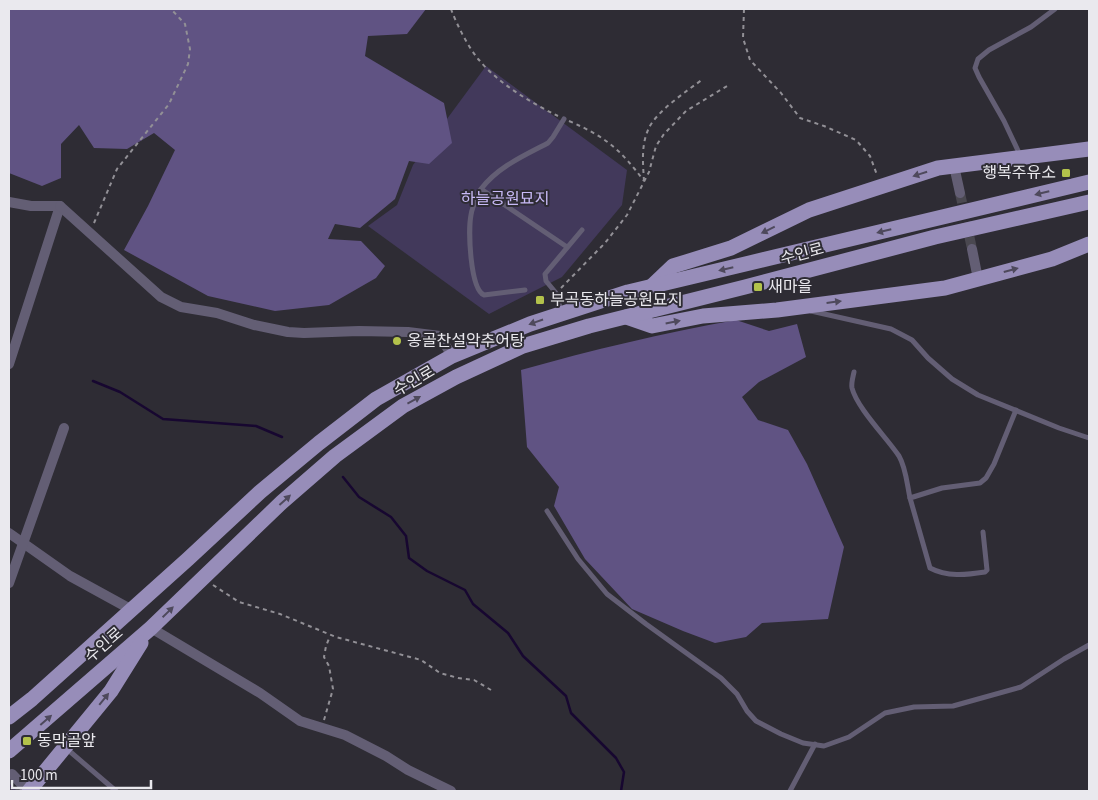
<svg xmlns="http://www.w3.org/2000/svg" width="1098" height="800" viewBox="0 0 1098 800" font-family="'Source Sans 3','Noto Sans KR',sans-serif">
	<rect width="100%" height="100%" fill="#2e2c34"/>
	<!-- green -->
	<path fill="#42395b" d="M486 66 627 170 622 205 562 277 489 314 368 226 397 205 413 165Z"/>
	<!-- forest -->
	<g fill="#605383">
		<path d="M9 9H426L407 34 368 36 365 56 444 103 452 143 429 164 409 161 395 199 360 228 335 224 328 239 361 241 385 266 376 278 329 305 275 311 208 296 124 250 148 206 175 150 154 133 127 149 94 148 79 125 61 144V178L42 186 9 173Z"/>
		<path d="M736 320 769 331 797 324 806 357 759 382 742 397 758 420 788 430 807 464 844 547 828 619 762 623 746 637 715 643 683 631 632 609 585 559 554 506 559 487 527 447 521 370C592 350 663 333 736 320Z"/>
	</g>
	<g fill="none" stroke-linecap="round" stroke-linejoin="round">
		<!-- stream -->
		<g stroke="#170730" stroke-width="2.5">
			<path d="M93 381 120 392 163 419 256 426 282 437"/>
			<path d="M343 477 359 497 391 517 406 536 409 558 427 571 465 590 473 604 508 633 523 656 566 696 571 713 616 758 624 772 621 791"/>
			<path d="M9 785 15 791"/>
		</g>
		<!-- street-tunnel -->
		<path stroke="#4a4850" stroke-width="10" stroke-dasharray="10 5" stroke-linecap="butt" d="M960 193 972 249"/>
		<!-- path -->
		<g stroke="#929096" stroke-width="2" stroke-dasharray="4 4" stroke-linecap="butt">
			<path d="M451 9C457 25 468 47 479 60 498 83 531 103 558 116"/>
			<path d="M744 9 743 38 750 60 781 93 800 118 824 126 856 140 870 156 877 175"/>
			<path d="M569 121C606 137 620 149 644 181"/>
			<path d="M644 181C643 164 641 146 648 130 655 112 687 91 703 79"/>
			<path d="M94 223 117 169 169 104 188 64 190 49 185 24 171 9"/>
			<path d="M561 288 605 243 627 215 649 172 656 146 664 134 686 111 727 86"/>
			<path d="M213 585 239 602 280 614 336 637 421 660 440 673 458 678 474 680 491 690"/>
			<path d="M324 720 333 689 329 666 324 657 326 646 330 636"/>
		</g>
		<!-- lane -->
		<g stroke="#635e74" stroke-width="5">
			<path d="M1021 157 1004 121 979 77 975 68 978 59 989 50 1031 27 1055 9"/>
			<path d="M481 189C498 167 523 156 548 143L553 137 564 119"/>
			<path d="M525 290 484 295C470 289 468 230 471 215 472 206 477 198 481 189L567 247"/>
			<path d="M561 311 556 293 546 281 545 274 582 230"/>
			<path d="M811 311 891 329 912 340 928 358 952 379 978 395 1059 428 1089 438"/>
			<path d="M854 372C853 377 851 383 852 388 857 408 887 438 899 456 906 468 907 484 910 498"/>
			<path d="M547 511 578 559 607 594 646 624 721 678 737 694 747 711 756 721 781 734 803 743 824 746 849 737 885 713 914 707 953 706 1021 687 1064 659 1089 645"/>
			<path d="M983 532 987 570 985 572C966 575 947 577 930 568L910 498 942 488 980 483 986 478 994 464 1016 410"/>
			<path d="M67 749 116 791"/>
			<path d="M790 791 815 744"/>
		</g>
		<!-- street -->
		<g stroke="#635e74" stroke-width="10">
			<path d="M954 166 960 193"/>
			<path d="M9 202 31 206H60L9 364"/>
			<path d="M60 206 161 297 181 307 217 313 254 325 288 332 304 333 359 331 408 332 440 336 452 356"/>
			<path d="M972 249 978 279"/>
			<path d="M9 533 70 576 132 610"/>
			<path d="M9 583 64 428"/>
			<path d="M151 628 260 693 300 721 345 735 386 756 408 770 451 791"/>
			<path d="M12 774 28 791"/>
		</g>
		<!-- primary -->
		<g stroke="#978db9" stroke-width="15">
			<path d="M653 285 673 266 731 248 809 210 938 168 1089 149"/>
			<path d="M626 317 652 326 703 316 777 310 945 288 1052 259 1089 244"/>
			<path d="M9 717 32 699 188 559 260 492 319 443 376 399 452 356 530 324 628 292 1089 182"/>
			<path d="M9 751 151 628 282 502 335 456 403 406 456 377 523 346 589 326 745 287 935 237 1089 202"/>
			<path d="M29 791 111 691 141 643"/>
		</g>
	</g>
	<!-- one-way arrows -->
	<defs><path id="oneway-solid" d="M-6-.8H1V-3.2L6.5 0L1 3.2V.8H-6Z" transform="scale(1.25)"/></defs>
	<g fill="#4e495c">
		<use href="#oneway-solid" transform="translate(920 174) rotate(162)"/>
		<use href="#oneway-solid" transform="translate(1042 193) rotate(166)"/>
		<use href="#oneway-solid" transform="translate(768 230) rotate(154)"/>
		<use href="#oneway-solid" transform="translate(884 231) rotate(166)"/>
		<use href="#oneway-solid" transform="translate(726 269) rotate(167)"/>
		<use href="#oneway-solid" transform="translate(1011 270) rotate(-15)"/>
		<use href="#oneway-solid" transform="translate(834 302) rotate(-7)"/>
		<use href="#oneway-solid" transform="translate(536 322) rotate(161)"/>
		<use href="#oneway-solid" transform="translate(673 322) rotate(-11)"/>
		<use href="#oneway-solid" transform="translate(414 400) rotate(-29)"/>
		<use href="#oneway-solid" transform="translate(285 500) rotate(-42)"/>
		<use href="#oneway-solid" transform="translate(168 612) rotate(-44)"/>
		<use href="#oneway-solid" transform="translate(104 699) rotate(-51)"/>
		<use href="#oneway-solid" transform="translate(46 720) rotate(-41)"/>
	</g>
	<!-- markers -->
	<g fill="#b3c24b" stroke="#2e2c34" stroke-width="2">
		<rect x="1061" y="168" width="10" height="10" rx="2.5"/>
		<rect x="753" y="282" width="10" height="10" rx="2.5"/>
		<rect x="535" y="295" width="10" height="10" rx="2.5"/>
		<circle cx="397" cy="341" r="5"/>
		<rect x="22" y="736" width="10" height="10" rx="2.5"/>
	</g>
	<g text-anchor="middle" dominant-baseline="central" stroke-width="4" stroke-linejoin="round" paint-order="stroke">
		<!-- poi labels -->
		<g font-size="16" fill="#eae9ee" stroke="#2e2c34" text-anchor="start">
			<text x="1056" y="173" text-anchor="end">행복주유소</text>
			<text x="768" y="287">새마을</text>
			<text x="550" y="300">부곡동하늘공원묘지</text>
			<text x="407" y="341">옹골찬설악추어탕</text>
			<text x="37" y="741">동막골앞</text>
		</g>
		<!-- park labels -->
		<g font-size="16" fill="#c8baf6" stroke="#2e2c34">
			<text x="505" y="199">하늘공원묘지</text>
		</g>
		<!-- street labels -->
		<g font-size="16" fill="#eae9ee" stroke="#2e2c34">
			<text transform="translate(802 254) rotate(-15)">수인로</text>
			<text transform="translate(414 381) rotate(-30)">수인로</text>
			<text transform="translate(104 645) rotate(-41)">수인로</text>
		</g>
	</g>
	<!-- border -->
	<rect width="1098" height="800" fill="none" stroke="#eae9ee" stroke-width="20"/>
	<!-- scale -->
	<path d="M12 780v8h139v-8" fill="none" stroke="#eae9ee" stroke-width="2.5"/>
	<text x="20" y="780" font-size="15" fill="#eae9ee" stroke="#2e2c34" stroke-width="4" paint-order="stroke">100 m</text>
</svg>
